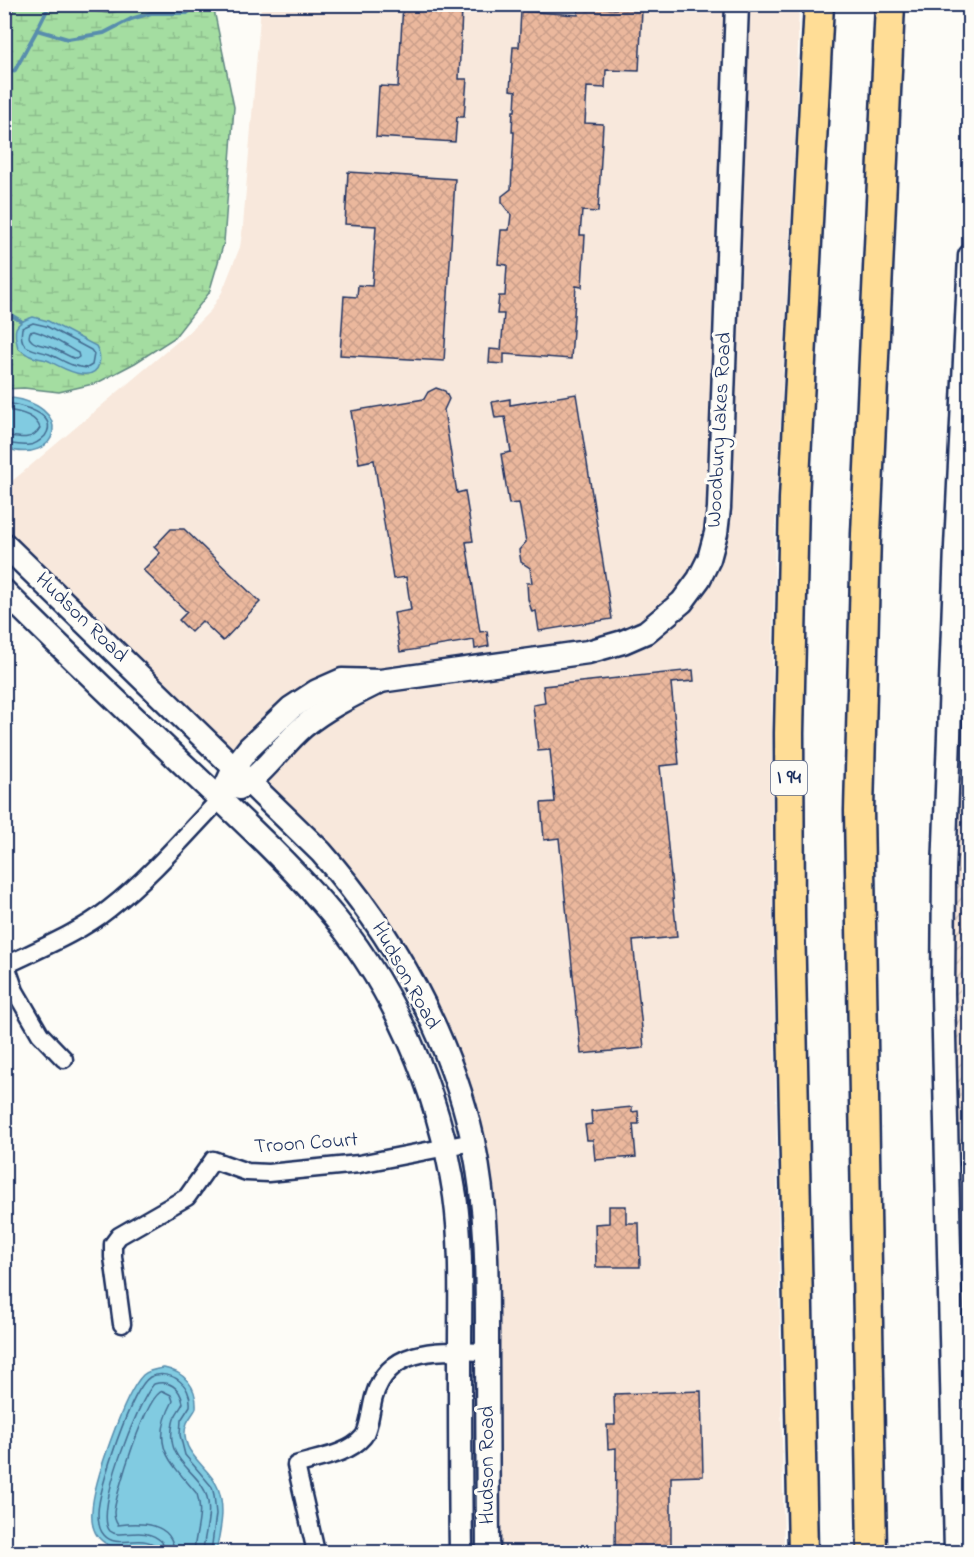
<svg xmlns="http://www.w3.org/2000/svg" width="974" height="1557" viewBox="0 0 974 1557" font-family="'Indie Flower',sans-serif">
	<defs>
		<pattern id="industrial-furrows" width="10" height="10" patternUnits="userSpaceOnUse" patternTransform="scale(1.5)"><rect width="10" height="10" fill="#f8e8dc"/><path d="M-1 1l2-2M0 10L10 0M9 11l2-2" fill="none" stroke="#d4c7bf"/></pattern>
		<pattern id="wetland-marsh" width="20" height="14" patternUnits="userSpaceOnUse" patternTransform="scale(1.5)"><rect width="20" height="14" fill="#a4dda1"/><path d="M1 5h8M5 5V1M11 12h8M15 12V8" fill="none" stroke="#8dbe8d"/></pattern>
		<pattern id="building-cross-hatch" width="8" height="8" patternUnits="userSpaceOnUse" patternTransform="scale(1.5)"><rect width="8" height="8" fill="#ebb89d"/><path d="M0 0l8 8M0 8l8-8" fill="none" stroke="#c99e8a"/></pattern>
	</defs>
	<rect width="100%" height="100%" fill="#fdfcf7"/>
	<filter id="ink" filterUnits="userSpaceOnUse"><feTurbulence type="fractalNoise" baseFrequency=".0167" numOctaves="2"/><feDisplacementMap in="SourceGraphic" scale="12" xChannelSelector="R" yChannelSelector="G"/><feConvolveMatrix kernelMatrix="1 2 1 2 8 2 1 2 1" color-interpolation-filters="sRGB"/></filter>
	<g filter="url(#ink)">
		<!-- built -->
		<g fill="#f8e8dc">
			<path d="M261 5H799L796 118 775 531 772 696V881L784 1552H488L487 1265 462 1101 375 920 5 544 4 488 190 331 211 310 222 292 240 247 243 226Z"/>
			<path d="M969 1182V1390H965L959 1183Z"/>
		</g>
		<!-- industrial -->
		<path fill="url(#industrial-furrows)" d="M958 778H970L969 1182 959 1183 956 1079 954 966Z"/>
		<!-- wetland -->
		<path fill="url(#wetland-marsh)" stroke="#608680" stroke-width="1.5" d="M15 5H79V9L107 13 136 8 147 5H213L234 107 224 242 209 293 174 338 135 363 97 383 59 392 24 388 5 389 4 32Z"/>
		<!-- water -->
		<g fill="#81cbe1" stroke="#588dad" stroke-width="1.5">
			<path d="M33 317 48 321 96 346C99 351 101 357 99 364 93 386 60 367 49 361 43 358 36 359 30 356 26 354 22 351 18 348 13 330 13 323 33 317Z"/>
			<path d="M4 397C78 403 60 467 5 448Z"/>
			<path d="M164 1368C185 1372 197 1387 196 1408 194 1413 189 1418 187 1423 176 1452 210 1466 218 1488 226 1509 220 1531 216 1552 198 1553 174 1556 156 1552 151 1551 147 1546 140 1546 128 1545 116 1551 105 1543 94 1536 91 1523 92 1511 93 1484 124 1394 143 1375 149 1370 157 1369 164 1368Z"/>
		</g>
		<g fill="none" stroke-linecap="round" stroke-linejoin="round">
			<!-- shore -->
			<g stroke="#446d92" stroke-width="1.5">
				<path d="M33 323 46 326 91 350 94 354 92 365 87 368C68 366 65 361 49 354 34 348 18 352 22 328Z"/>
				<path d="M34 331C50 335 64 345 78 353L79 357 76 359C67 356 59 350 50 347 44 345 36 345 32 341 28 337 29 337 30 332Z"/>
				<path d="M4 403C18 404 61 414 45 436 41 440 35 445 29 445 21 446 12 444 4 443"/>
				<path d="M4 410C18 411 35 414 40 428 32 442 18 437 4 435"/>
				<path d="M158 1552 156 1546C140 1533 117 1550 104 1535 99 1530 98 1521 98 1513 98 1490 131 1389 150 1377 158 1373 169 1374 177 1379 186 1385 191 1395 190 1406L181 1420 180 1435 185 1455 212 1487 214 1495 216 1514 211 1552"/>
				<path d="M165 1552 162 1542C144 1524 120 1540 110 1531 93 1513 138 1401 154 1384 169 1380 180 1387 183 1403 180 1410 174 1415 173 1423 164 1463 200 1470 207 1497 212 1515 204 1534 203 1552"/>
				<path d="M174 1552C173 1522 141 1522 118 1525 115 1521 114 1518 114 1512 116 1493 146 1394 163 1391L171 1395 173 1401C149 1446 170 1461 197 1494 204 1514 195 1533 194 1552"/>
			</g>
			<!-- stream -->
			<g stroke="#588dad" stroke-width="4">
				<path d="M37 30 50 4"/>
				<path d="M4 76 15 70 37 30 68 39 104 33 131 19 151 13H187L197 4"/>
				<path d="M4 311 21 321"/>
			</g>
		</g>
		<!-- building -->
		<g fill="url(#building-cross-hatch)" stroke="#1b2f5e" stroke-width="1.5">
			<path d="M403 4H456L462 10 459 79H467L464 117H457L455 142 376 137 379 86 398 87Z"/>
			<path d="M579 7 642 10 639 71 606 70 605 88 587 87 585 123 603 124 598 212 582 211 580 235H585L582 287 576 286 571 359 504 354V364L489 363 490 349 501 350 504 314H497L499 296H505L507 265 498 264 501 230H509L511 215 502 203V196L511 189 514 132H512L513 111H515L516 91 510 90 513 47H519L521 11 578 15Z"/>
			<path d="M348 172 455 179 444 361 340 355 344 296 357 297 358 285 372 286 376 226 345 224Z"/>
			<path d="M436 388 445 391 449 399 444 410 457 493 465 491 473 541 466 542 480 632 487 631 489 646 475 649 474 640 400 652 394 613 411 610 406 577 393 579 374 460 359 463 351 411 424 399 428 392Z"/>
			<path d="M576 394 612 619 539 631 536 611 532 612 528 599 527 583H532L530 568 521 562 519 550 526 542 519 503 509 504 501 454 511 452 505 417 495 418 492 402 510 399V405Z"/>
			<path d="M171 529H184L260 602 223 641 202 621 191 632 179 620 187 612 143 570 160 553 154 547Z"/>
			<path d="M693 670 694 681 671 683 679 764 660 766 677 937 633 941 644 1048 581 1054 559 838 544 840 541 803 555 802 550 750 538 751 533 705 545 703 543 686Z"/>
			<path d="M632 1107V1112L638 1111 639 1124H633L636 1157 595 1160 593 1140H587L585 1125 592 1124 591 1111Z"/>
			<path d="M609 1206H626V1223H639L640 1267H596L595 1224 609 1223Z"/>
			<path d="M701 1391 703 1476 671 1477V1552H615L616 1448 608 1449 607 1425H615L614 1394Z"/>
		</g>
		<g fill="none" stroke-linecap="round" stroke-linejoin="round">
			<!-- street casing -->
			<g stroke="#1b2f5e" stroke-width="21">
				<g id="street">
					<path d="M6 965 15 991 40 1034 64 1059"/>
					<path d="M4 966C39 949 79 933 109 909 150 877 185 836 220 799"/>
					<path d="M122 1324 113 1257V1244L119 1236 187 1197 213 1160 247 1172 268 1173 359 1164 473 1142"/>
					<path d="M316 1552 296 1465C317 1458 348 1455 363 1437 369 1430 371 1407 374 1397 389 1344 444 1351 487 1352"/>
				</g>
			</g>
			<!-- secondary casing -->
			<g stroke="#1b2f5e" stroke-width="27">
				<g id="secondary">
					<path d="M4 544 321 852C393 934 449 1033 473 1141 488 1211 487 1282 487 1353 487 1420 488 1486 488 1552"/>
					<path d="M4 591C63 650 123 707 184 765 231 810 281 855 324 905 394 985 439 1091 455 1196 462 1246 460 1298 460 1348 460 1416 460 1484 461 1552"/>
					<path d="M239 788C265 773 281 746 303 727 326 708 353 695 379 682"/>
					<path d="M220 799 235 766 249 748 291 708 317 691 342 680 380 681 588 652 623 642 646 632 682 602 699 579 709 559 716 533 719 508 737 4"/>
					<path d="M956 1552 943 993 944 871 956 547 970 256"/>
				</g>
			</g>
			<!-- highway casing -->
			<g stroke="#1b2f5e" stroke-width="33">
				<g id="highway">
					<path d="M803 1552 790 918 789 733 794 499 819 4"/>
					<path d="M872 1552 859 811 866 534 890 4"/>
				</g>
			</g>
			<!-- street -->
			<use href="#street" stroke="#fdfcf7" stroke-width="16"/>
			<!-- secondary -->
			<use href="#secondary" stroke="#fdfcf7" stroke-width="22"/>
			<!-- highway -->
			<use href="#highway" stroke="#ffdd96" stroke-width="28"/>
		</g>
	</g>
	<g text-anchor="middle" dominant-baseline="central" stroke-width="6" stroke-linejoin="round" paint-order="stroke">
		<!-- shield labels -->
		<rect fill="#fdfcf7" stroke="#5f6c8c" stroke-width="1.5" x="771" y="761" width="36" height="34" rx="4.5"/>
		<g font-size="20" font-weight="bold" fill="#1b2f5e">
			<text x="789" y="778">I 94</text>
		</g>
		<!-- street labels -->
		<g font-size="21" fill="#1b2f5e" stroke="#fdfcf7">
			<text transform="translate(720 430) rotate(-87)">Woodbury Lakes Road</text>
			<text transform="translate(81 618) rotate(44)">Hudson Road</text>
			<text transform="translate(405 976) rotate(61)">Hudson Road</text>
			<text transform="translate(306 1144) rotate(-4)">Troon Court</text>
			<text transform="translate(488 1465) rotate(-90)">Hudson Road</text>
		</g>
	</g>
	<!-- margin -->
	<rect width="974" height="1557" fill="none" stroke="#fdfcf7" stroke-width="24"/>
	<rect x="12" y="12" width="950" height="1533" fill="none" stroke="#1b2f5e" stroke-width="2" filter="url(#ink)"/>
</svg>
